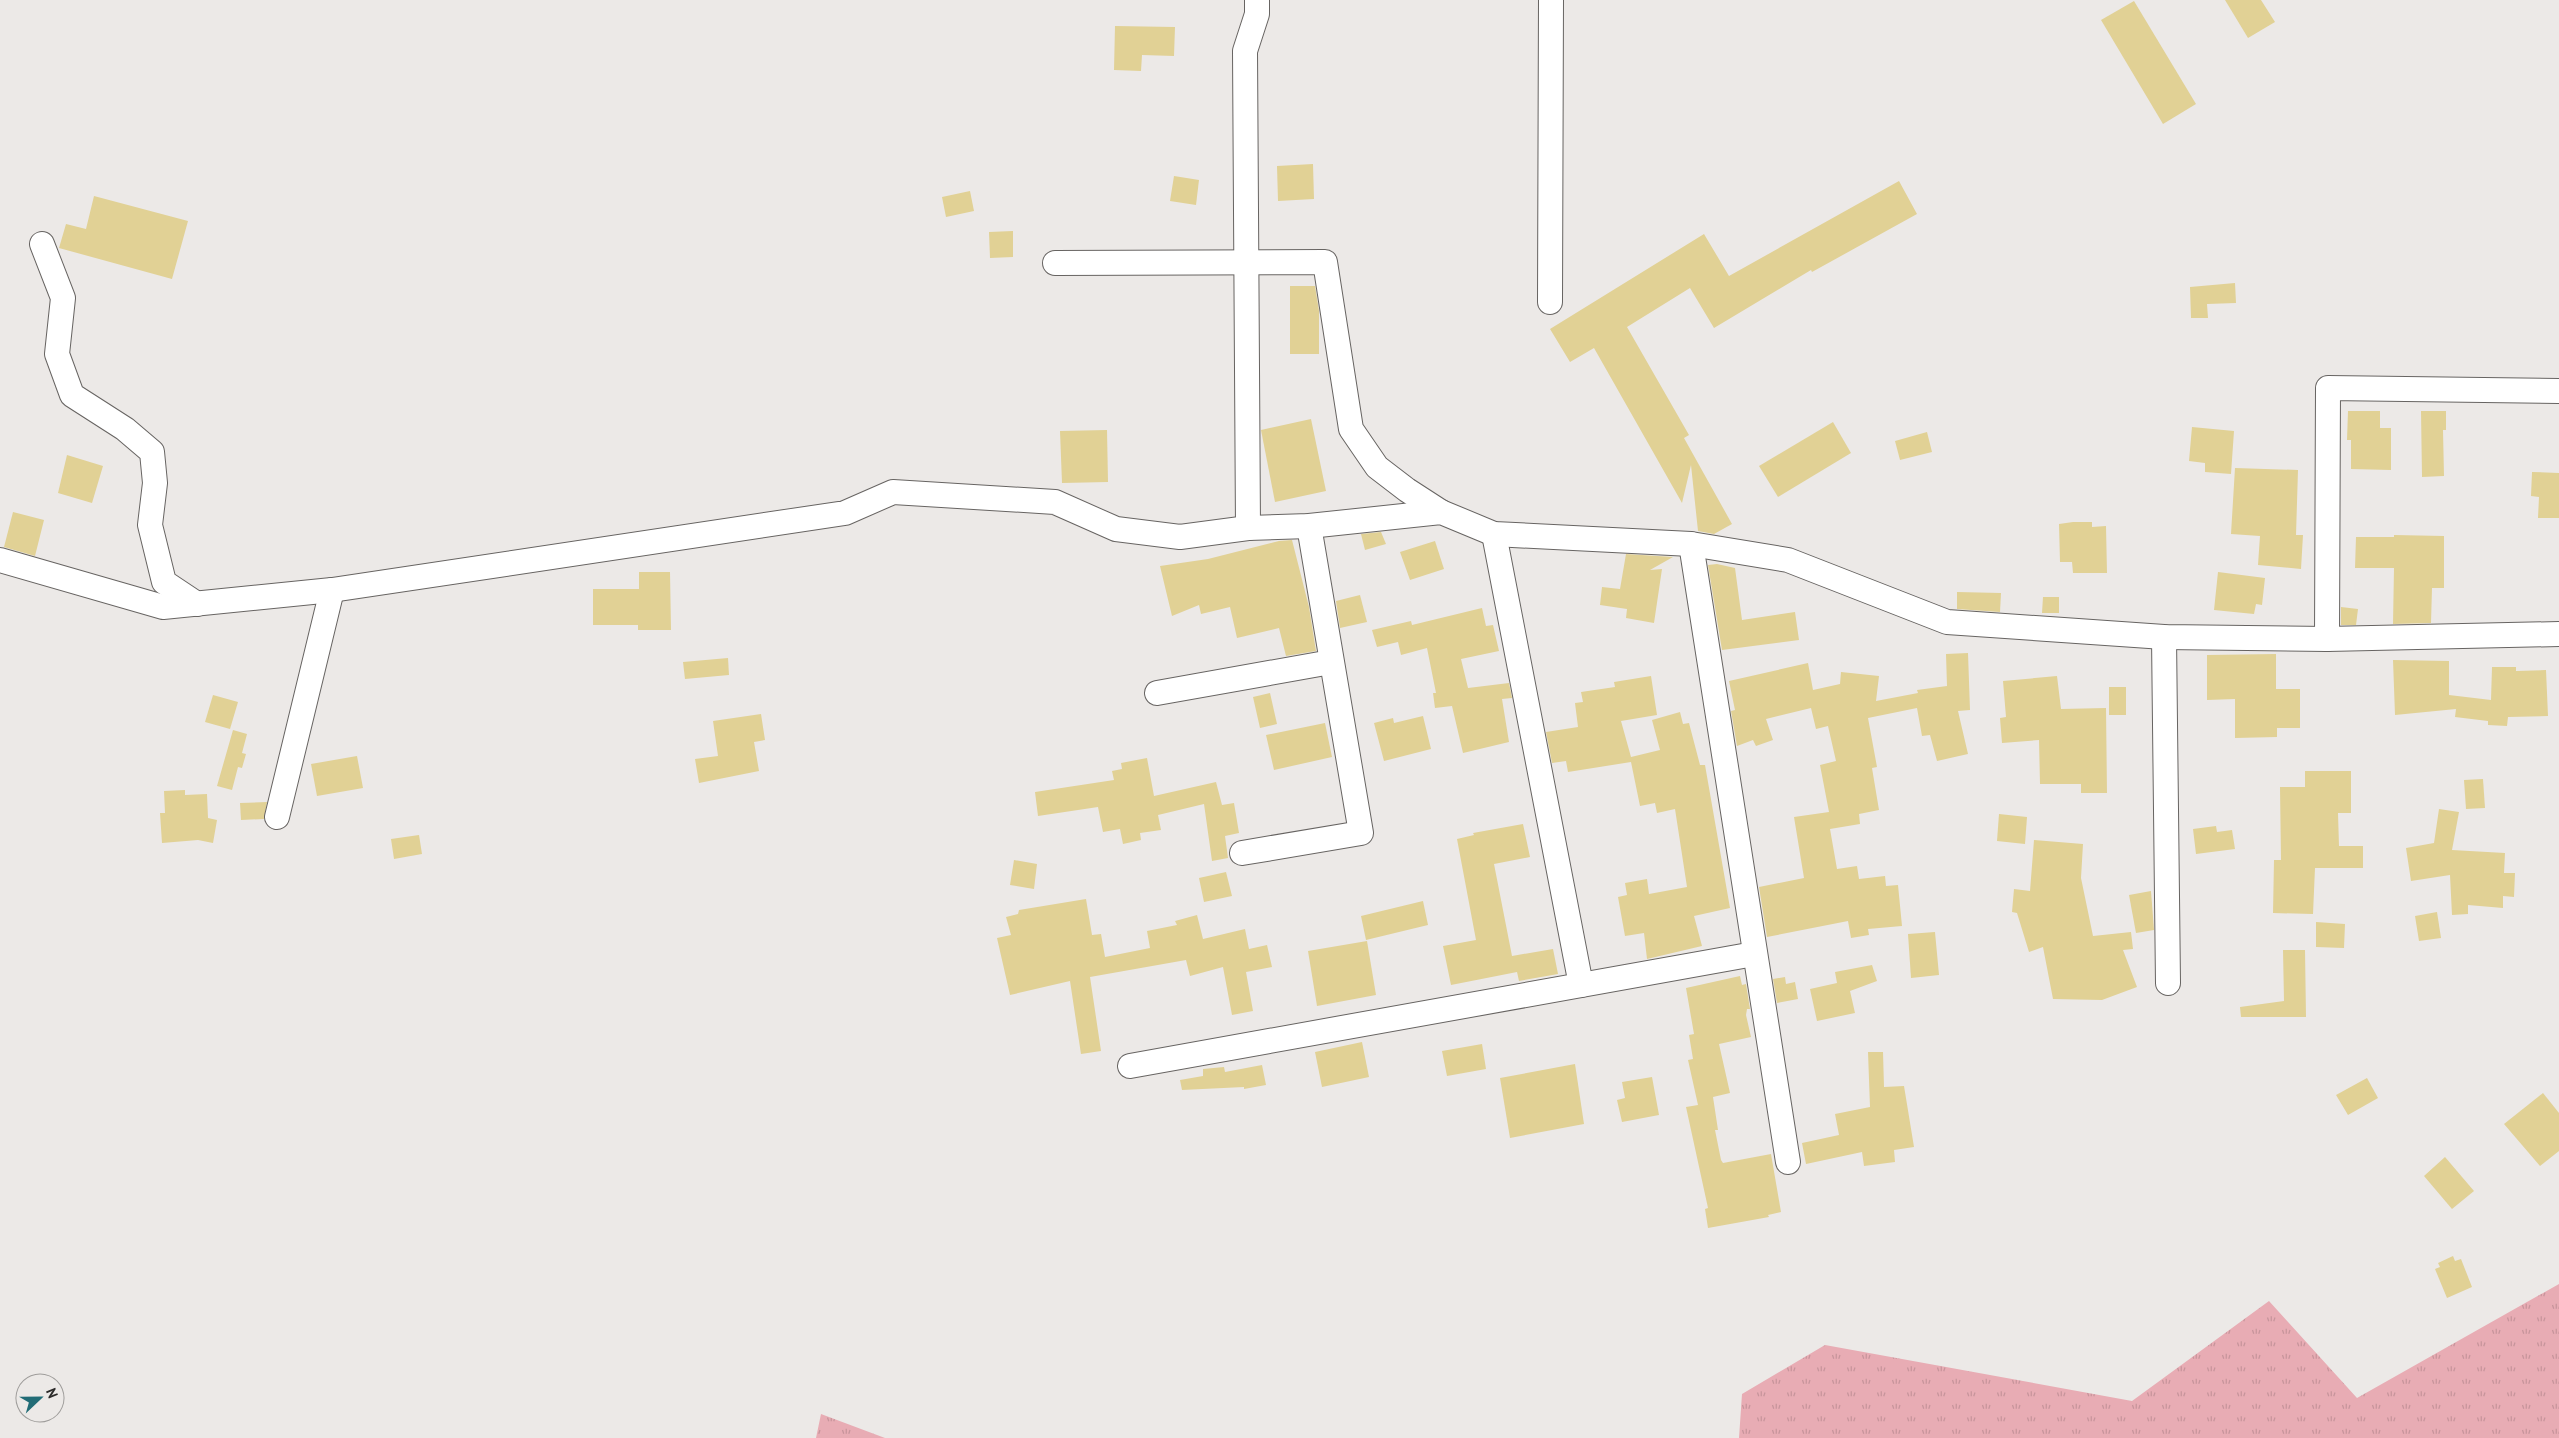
<svg xmlns="http://www.w3.org/2000/svg" width="2559" height="1438" viewBox="0 0 2559 1438" font-family="'PT Sans',sans-serif">
	<defs>
		<pattern id="grass-tufts" width="24" height="20" patternUnits="userSpaceOnUse" patternTransform="scale(1.25)"><rect width="24" height="20" fill="#e8acb4"/><path d="M3 7l-1-3M5 7V3M7 7l1-3M15 17l-1-3M17 17v-4M19 17l1-3" fill="none" stroke="#c7949b"/></pattern>
	</defs>
	<rect width="100%" height="100%" fill="#ece9e7"/>
	<!-- grass -->
	<g fill="url(#grass-tufts)">
		<path d="M2559 1284V1438H1739L1742 1394 1825 1345 2132 1401 2269 1301 2357 1398Z"/>
		<path d="M821 1414 885 1438H816Z"/>
	</g>
	<!-- building -->
	<g fill="#e1d195">
		<path d="M2225 0H2261L2275 22 2248 38Z"/>
		<path d="M2134 1 2196 104 2163 124 2101 20Z"/>
		<path d="M1115 26 1175 27 1174 56 1142 55 1141 71 1114 70Z"/>
		<path d="M1313 164 1314 199 1278 201 1277 166Z"/>
		<path d="M1174 176 1199 180 1196 205 1170 201Z"/>
		<path d="M1899 181 1917 214 1812 272 1811 270 1714 328 1690 288 1627 327 1689 435 1684 438 1732 524 1714 534 1698 531 1691 465 1682 503 1594 348 1570 362 1550 329 1704 234 1729 276Z"/>
		<path d="M970 191 974 211 946 217 942 197Z"/>
		<path d="M94 196 188 221 172 279 59 248 66 224 86 229Z"/>
		<path d="M1013 231V257L990 258 989 232Z"/>
		<path d="M2235 283 2236 303 2207 304 2208 318H2191L2190 287Z"/>
		<path d="M1290 286H1315L1319 311V354H1290Z"/>
		<path d="M2348 411H2380V428H2391V470L2351 469V440H2347Z"/>
		<path d="M2421 411H2446V430H2443L2444 476 2422 477Z"/>
		<path d="M1311 419 1326 491 1275 502 1261 430Z"/>
		<path d="M1833 422 1851 453 1778 497 1759 466Z"/>
		<path d="M2192 427 2234 431 2231 474 2205 472V463L2189 461Z"/>
		<path d="M1107 430 1108 482 1062 483 1060 431Z"/>
		<path d="M1927 432 1932 452 1900 460 1895 441Z"/>
		<path d="M67 455 103 466 92 503 58 493Z"/>
		<path d="M2235 468 2298 470 2296 535H2303L2301 569 2258 565 2260 536 2231 534Z"/>
		<path d="M2532 472 2559 473V518H2538L2539 497 2531 496Z"/>
		<path d="M13 512 44 520 35 556 4 547Z"/>
		<path d="M2073 522H2092V527L2106 526 2107 573H2073L2072 562H2060L2059 524Z"/>
		<path d="M1381 532 1386 544 1365 550 1361 534Z"/>
		<path d="M2394 535 2444 536V588H2432L2431 623 2393 624 2394 568H2355L2356 537H2394Z"/>
		<path d="M1292 540 1309 607 1316 651 1286 656 1279 628 1237 638 1230 607 1201 614 1199 605 1172 616 1160 566 1208 559 1279 541Z"/>
		<path d="M1435 541 1444 569 1410 580 1400 552Z"/>
		<path d="M1626 554 1673 557 1650 570 1662 569 1654 623 1626 618 1627 609 1600 605 1602 587 1620 589Z"/>
		<path d="M1717 564 1735 568 1742 620 1795 612 1799 640 1722 650 1708 565Z"/>
		<path d="M639 572H670L671 630H638V625H593V589H639Z"/>
		<path d="M2218 572 2265 578 2262 605 2256 604 2254 614 2214 610Z"/>
		<path d="M1957 592 2001 593 2000 612 1957 609Z"/>
		<path d="M1360 595 1367 622 1340 628 1336 601Z"/>
		<path d="M2043 597H2059V613H2042Z"/>
		<path d="M2341 607 2358 609 2356 625H2341Z"/>
		<path d="M1482 608 1486 626 1493 625 1499 651 1461 659 1468 688 1509 683 1512 698 1502 699 1509 742 1463 753 1452 706 1435 708 1433 693H1436L1427 648 1401 655 1398 642 1377 647 1372 630 1411 621 1412 625Z"/>
		<path d="M1968 653 1970 710 1958 711 1968 754 1937 761 1930 735 1922 736 1917 708 1868 718 1877 767 1872 768 1879 810 1859 814 1860 824 1830 829 1837 869 1857 866 1859 879 1885 876 1886 886 1898 885 1902 926 1868 929 1869 935 1851 938 1848 921 1767 937 1759 887 1804 878 1794 817 1829 812 1820 765 1836 761 1828 726 1816 729 1811 708 1766 719 1773 740 1756 746 1753 740 1737 746 1731 711 1735 710 1729 681 1808 663 1813 690 1840 684 1841 672 1879 676 1876 701 1918 693 1917 690 1947 686 1946 654Z"/>
		<path d="M2276 654V689H2300V728H2277V737L2235 738V699L2207 700V655Z"/>
		<path d="M728 658 729 675 685 679 683 662Z"/>
		<path d="M2393 660 2449 661V695L2491 700 2492 667H2516V671L2546 670 2548 716 2508 717 2507 726 2488 725V721L2455 717 2456 709 2395 715Z"/>
		<path d="M1651 676 1657 715 1621 721 1631 757 1660 750 1652 720 1680 712 1683 724 1689 723 1700 765H1705L1730 908 1694 916 1702 946 1647 959 1644 933 1625 936 1618 897 1627 895 1625 883 1647 879 1649 894 1687 887 1675 809 1657 813 1655 803 1640 806 1631 762 1568 772 1566 761 1552 763 1546 732 1578 727 1575 703 1583 702 1581 692 1615 687 1614 682Z"/>
		<path d="M2057 676 2061 709 2106 708 2107 793H2081V784H2040L2039 740 2002 743 2000 718 2006 717 2003 681Z"/>
		<rect x="2109" y="687" width="17" height="28"/>
		<path d="M1270 693 1277 724 1260 728 1253 697Z"/>
		<path d="M213 695 238 702 230 729 205 722Z"/>
		<path d="M761 714 765 740 754 742 759 771 699 783 695 759 718 756 713 721Z"/>
		<path d="M1423 716 1431 749 1384 761 1374 723 1393 718 1394 723Z"/>
		<path d="M1325 723 1332 757 1274 770 1266 735Z"/>
		<path d="M233 730 247 734 242 753 246 754 242 768 238 767 232 790 217 786Z"/>
		<path d="M357 756 363 788 317 796 311 764Z"/>
		<path d="M1147 758 1154 796 1216 782 1222 805 1234 803 1239 833 1225 836 1228 858 1212 861 1204 804 1158 815 1161 830 1140 833 1141 840 1123 844 1120 829 1103 832 1098 807 1038 816 1035 792 1114 780 1112 771 1122 769 1121 763Z"/>
		<path d="M2305 771H2351V813H2338L2339 846H2363V868H2315L2313 914 2273 913 2274 860H2281L2280 787H2305Z"/>
		<path d="M2483 779 2485 808 2466 809 2464 780Z"/>
		<path d="M185 790V795L207 794 208 818 217 820 213 843 198 840 162 843 160 813H165L164 791Z"/>
		<path d="M267 802 264 819 241 820 240 803Z"/>
		<path d="M2439 809 2459 812 2452 850 2505 853 2504 873H2515L2514 897 2503 896V908L2468 905V914L2452 915 2450 875 2411 881 2406 848 2434 843Z"/>
		<path d="M1999 814 2027 817 2025 844 1997 841Z"/>
		<path d="M1523 824 1530 857 1494 864 1512 956 1553 949 1558 974 1519 981 1517 972 1451 985 1443 946 1476 940 1457 839 1474 835 1473 833Z"/>
		<path d="M2216 826 2217 832 2232 830 2235 849 2196 854 2193 829Z"/>
		<path d="M419 835 422 854 394 859 391 839Z"/>
		<path d="M2034 840 2083 844 2081 878 2093 936 2131 932 2133 949 2123 950 2137 987 2102 1000 2053 999 2043 947 2029 952 2017 913 2012 912 2014 889 2030 891Z"/>
		<path d="M1014 860 1037 864 1034 889 1010 885Z"/>
		<path d="M1226 872 1232 896 1204 902 1199 878Z"/>
		<path d="M2151 891 2154 930 2136 933 2129 895Z"/>
		<path d="M1086 899 1092 935 1101 934 1105 957 1150 948 1147 931 1177 925 1175 921 1197 915 1203 939 1245 929 1249 949 1267 945 1272 967 1246 972 1253 1011 1232 1015 1223 967 1190 976 1186 960 1090 977 1101 1051 1081 1054 1070 981 1010 995 997 938 1011 935 1006 917 1018 914 1019 910Z"/>
		<path d="M1423 901 1428 925 1366 940 1361 916Z"/>
		<path d="M2437 912 2441 938 2419 941 2415 916Z"/>
		<path d="M2316 922 2345 924 2344 948 2316 947Z"/>
		<path d="M1935 932 1939 975 1911 978 1908 934Z"/>
		<path d="M1367 941 1376 995 1317 1006 1308 951Z"/>
		<path d="M2283 950H2305L2306 1017H2241L2240 1007 2284 1001Z"/>
		<path d="M1872 965 1877 981 1850 991 1855 1013 1817 1021 1810 989 1837 983 1835 972Z"/>
		<path d="M1740 976 1742 985 1746 984 1750 1009H1747L1746 1015 1751 1037 1719 1044 1730 1093 1713 1097 1718 1130H1715L1721 1160 1723 1163 1771 1154 1781 1212 1768 1215 1769 1217 1708 1228 1705 1209 1708 1208 1686 1107 1698 1105 1688 1060 1693 1059 1689 1035 1694 1034 1686 988Z"/>
		<path d="M1785 977 1786 984 1795 982 1798 999 1777 1003 1773 979Z"/>
		<path d="M1362 1042 1369 1077 1322 1087 1315 1052Z"/>
		<path d="M1482 1044 1486 1069 1447 1076 1442 1051Z"/>
		<path d="M1868 1052H1883L1884 1087 1904 1086 1914 1147 1894 1150 1895 1162 1864 1166 1862 1152 1806 1164 1802 1143 1839 1135 1835 1114 1870 1107Z"/>
		<path d="M1575 1064 1584 1124 1510 1138 1500 1078Z"/>
		<path d="M1262 1065 1266 1085 1244 1089V1087L1182 1090 1180 1080 1203 1076V1069L1224 1067 1225 1072Z"/>
		<path d="M1652 1077 1659 1115 1622 1122 1617 1100 1625 1098 1622 1082Z"/>
		<path d="M2367 1078 2378 1098 2348 1115 2336 1095Z"/>
		<path d="M2543 1093 2559 1113V1151L2540 1166 2504 1124Z"/>
		<path d="M2445 1157 2474 1191 2452 1209 2424 1176Z"/>
		<path d="M2453 1256 2455 1261 2461 1259 2472 1287 2447 1298 2435 1269 2440 1267 2438 1263Z"/>
	</g>
	<g fill="none" stroke-linecap="round" stroke-linejoin="round">
		<!-- minor casing -->
		<g stroke="#676462" stroke-width="26">
			<g id="minor">
				<path d="M42 244 63 298 57 354 72 395 125 429 152 452 155 483 150 525 164 582 197 604"/>
				<path d="M1055 263 1325 262 1351 429 1377 467 1407 490 1441 512"/>
				<path d="M1550 302 1551 0"/>
				<path d="M1248 528 1245 51 1257 14V0"/>
				<path d="M1494 534 1581 985"/>
				<path d="M1691 544 1788 1162"/>
				<path d="M0 560 163 607 332 590 845 513 893 492 1055 502 1116 529 1180 537 1248 528 1309 526 1441 512 1494 534 1691 544 1788 560 1947 622 2164 637 2327 639 2559 634"/>
				<path d="M2164 637 2168 983"/>
				<path d="M2327 639 2328 388 2559 391"/>
				<path d="M1157 693 1331 662"/>
				<path d="M277 817 332 590"/>
				<path d="M1242 853 1361 833 1309 526"/>
				<path d="M1130 1066 1754 954"/>
			</g>
		</g>
		<!-- minor -->
		<use href="#minor" stroke="#fff" stroke-width="24"/>
	</g>
	<!-- north arrow -->
	<g transform="translate(40 1398) rotate(68)"><circle r="24" fill="#ece9e7" stroke="#9f9d9b"/>
	<path d="M0-4L9 19L0 12L-9 19Z" fill="#226c76"/>
	<text y="-8" font-size="14" font-weight="bold" text-anchor="middle" fill="#2b2a29">N</text>
	</g>
</svg>
